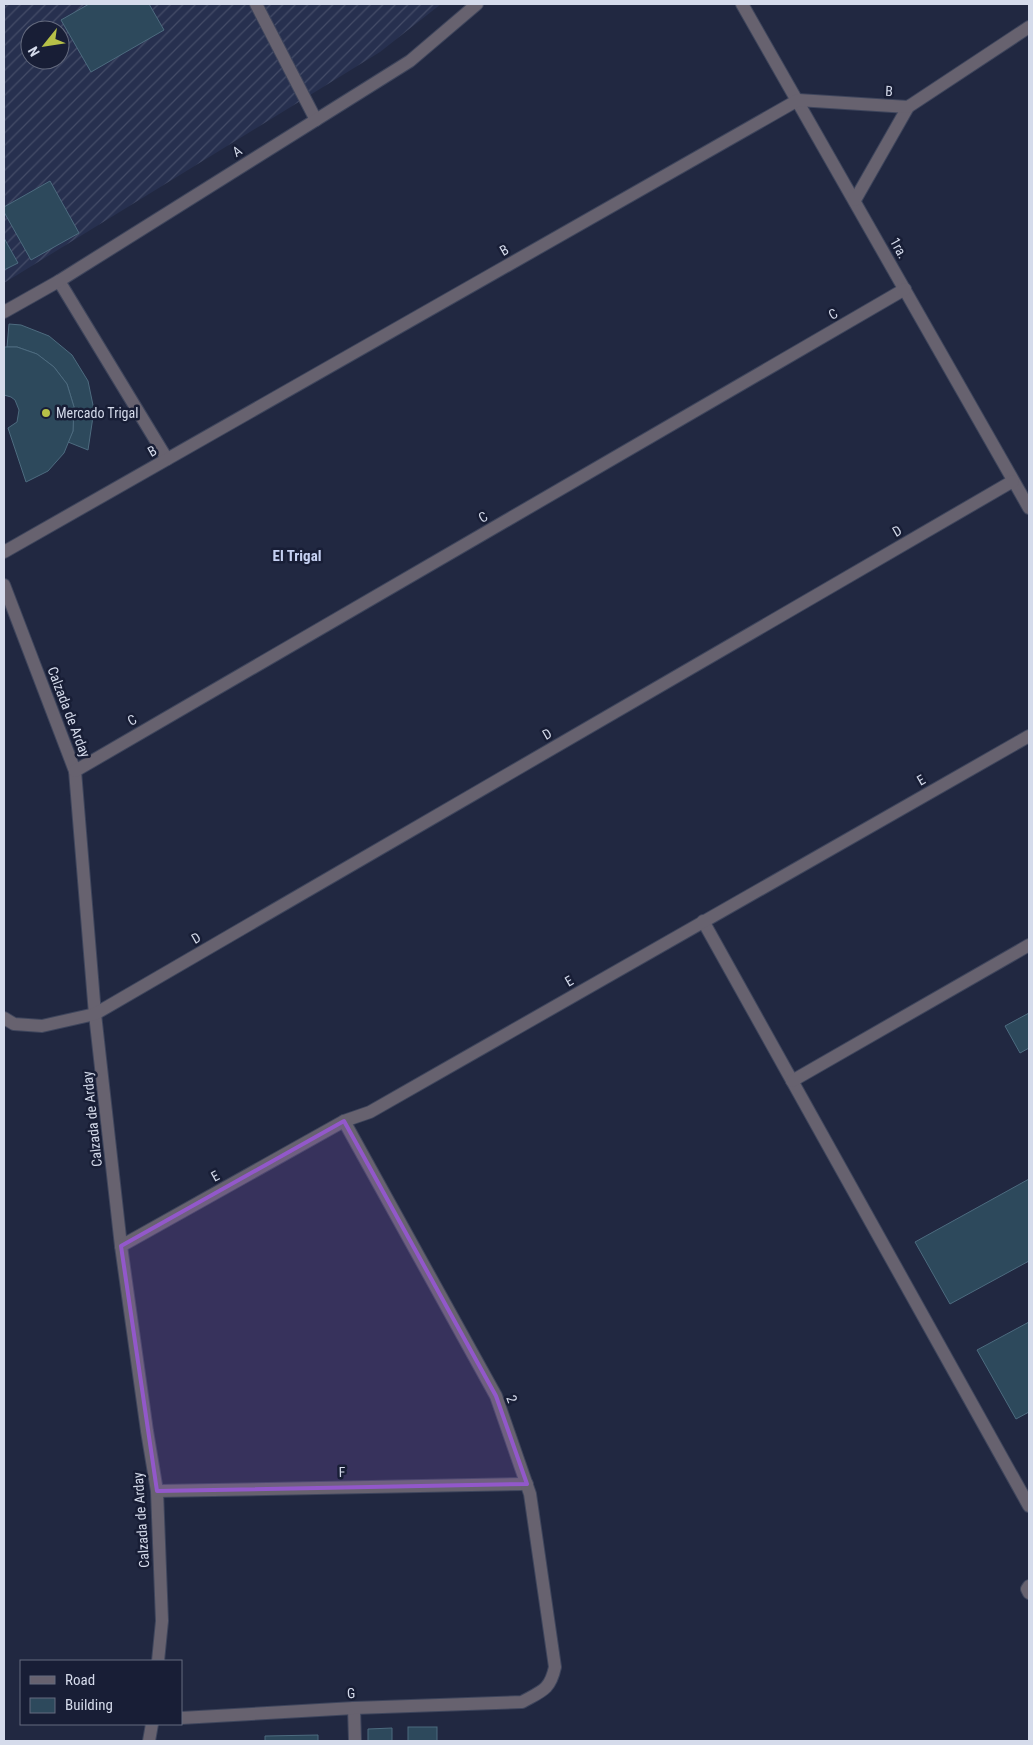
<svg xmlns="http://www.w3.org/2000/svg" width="1033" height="1745" viewBox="0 0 1033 1745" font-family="'Roboto Condensed',sans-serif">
	<defs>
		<pattern id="industrial-furrows" width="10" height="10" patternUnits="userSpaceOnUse" patternTransform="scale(1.25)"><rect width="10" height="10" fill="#27304f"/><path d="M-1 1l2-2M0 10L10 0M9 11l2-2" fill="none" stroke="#454d68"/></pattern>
	</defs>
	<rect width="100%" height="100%" fill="#212841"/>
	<!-- industrial -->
	<path fill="url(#industrial-furrows)" fill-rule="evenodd" d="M4 4H441L380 52 4 283ZM30 30H60V60H30Z"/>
	<!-- building -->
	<g fill="#2d495c" stroke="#4d6b7f">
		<path d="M89 4H149L164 30 91 72 61 20Z"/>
		<path d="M50 181 79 233 31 260 4 212V207Z"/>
		<path d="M4 238 18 263 4 270Z"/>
		<path d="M9 324 21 325 49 336 72 355 88 381 94 410 88 450 68 442 73 431 74 407 67 384 54 367 37 354 17 347H7Z"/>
		<path d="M4 347H17L37 354 54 367 67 384 74 407 73 431 64 453 48 471 26 482 8 428 17 422 19 410 15 400 11 397 4 395Z"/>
		<path d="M1029 1013V1048L1020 1053 1005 1026Z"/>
		<path d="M1029 1179V1261L950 1304 915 1242Z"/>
		<path d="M1029 1322V1412L1016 1419 977 1350Z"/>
		<rect x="408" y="1727" width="29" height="14"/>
		<path d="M392 1728V1741H368V1729Z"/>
		<path d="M318 1735V1741H265V1736Z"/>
	</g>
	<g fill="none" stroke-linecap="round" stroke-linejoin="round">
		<!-- minor casing -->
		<g stroke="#3e455c" stroke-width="14">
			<g id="minor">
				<path d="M256 4 316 120"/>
				<path d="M742 4 1029 508"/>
				<path d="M855 200 908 107"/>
				<path d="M59 281 167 459"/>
				<path d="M4 312 59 281 410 61 477 4"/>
				<path d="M4 552 798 100 908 107 1029 27"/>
				<path d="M4 585 75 771 95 1014 121 1246 147 1431 157 1491 162 1621 158 1661"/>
				<path d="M75 771 905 289"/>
				<path d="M703 921 1029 1506"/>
				<path d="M4 1018 14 1024 42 1026 95 1014 1013 481"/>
				<path d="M792 1081 1029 945"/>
				<path d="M121 1246 344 1121 370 1112 1029 736"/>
				<path d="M157 1491 527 1484"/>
				<path d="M1029 1586 1027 1589 1029 1593"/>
				<path d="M354 1708 355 1741"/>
				<path d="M181 1718 354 1708 522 1702C542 1691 550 1690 555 1667L530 1494 496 1396 344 1121"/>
				<path d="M149 1741 152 1724"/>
			</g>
		</g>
		<!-- minor -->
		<use href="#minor" stroke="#67626f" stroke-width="12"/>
	</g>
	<!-- marked area -->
	<path fill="#9258ca" fill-opacity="0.2" stroke="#9258ca" stroke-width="4" stroke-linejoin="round" d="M344 1121 496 1396 527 1484 157 1491 121 1246Z"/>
	<!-- markers -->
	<circle fill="#b7c148" stroke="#181e36" stroke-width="2" cx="46" cy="413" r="5"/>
	<g text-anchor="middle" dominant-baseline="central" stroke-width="5" stroke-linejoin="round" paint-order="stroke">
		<!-- street labels -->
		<g font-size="14" fill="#d5dbeb" stroke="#181e36">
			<text transform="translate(889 91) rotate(3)">B</text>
			<text transform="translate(237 151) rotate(-32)">A</text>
			<text transform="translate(899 248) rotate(61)">1ra.</text>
			<text transform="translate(504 250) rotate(-30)">B</text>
			<text transform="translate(833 314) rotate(-30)">C</text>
			<text transform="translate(152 451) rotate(-30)">B</text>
			<text transform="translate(483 517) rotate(-30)">C</text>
			<text transform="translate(897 531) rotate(-30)">D</text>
			<text transform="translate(69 712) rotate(69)">Calzada de Arday</text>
			<text transform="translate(132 720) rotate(-30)">C</text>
			<text transform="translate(547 734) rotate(-30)">D</text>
			<text transform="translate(921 780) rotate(-30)">E</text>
			<text transform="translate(196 938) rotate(-30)">D</text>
			<text transform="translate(569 981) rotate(-30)">E</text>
			<text transform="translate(92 1119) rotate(-96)">Calzada de Arday</text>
			<text transform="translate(215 1176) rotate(-29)">E</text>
			<text transform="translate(512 1399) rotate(69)">2</text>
			<text transform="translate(342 1472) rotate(-1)">F</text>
			<text transform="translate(141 1520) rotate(-94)">Calzada de Arday</text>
			<text transform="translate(351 1693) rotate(-3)">G</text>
		</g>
		<!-- poi labels -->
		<g font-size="14" fill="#d5dbeb" stroke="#181e36" text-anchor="start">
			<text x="56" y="413">Mercado Trigal</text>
		</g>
		<!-- neighbourhood labels -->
		<g font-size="15" font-weight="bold" fill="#c6d1f2" stroke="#181e36">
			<text x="297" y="556">El Trigal</text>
		</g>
	</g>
	<!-- border -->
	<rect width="1033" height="1745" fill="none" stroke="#d5dbeb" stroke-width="10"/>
	<!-- legend -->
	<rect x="20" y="1660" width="162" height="65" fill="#181e36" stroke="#646a7e"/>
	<rect x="30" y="1676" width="25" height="8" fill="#67626f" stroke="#646a7e"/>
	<text x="65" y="1685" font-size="15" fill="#d5dbeb">Road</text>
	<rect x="30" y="1698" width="25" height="15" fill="#2d495c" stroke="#646a7e"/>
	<text x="65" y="1710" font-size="15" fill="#d5dbeb">Building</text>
	<!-- north arrow -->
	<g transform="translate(45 45) rotate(240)"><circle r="24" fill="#181e36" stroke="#646a7e"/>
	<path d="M0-4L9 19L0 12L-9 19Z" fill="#b7c148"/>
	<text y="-8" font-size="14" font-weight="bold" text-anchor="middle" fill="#d5dbeb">N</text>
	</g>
</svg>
